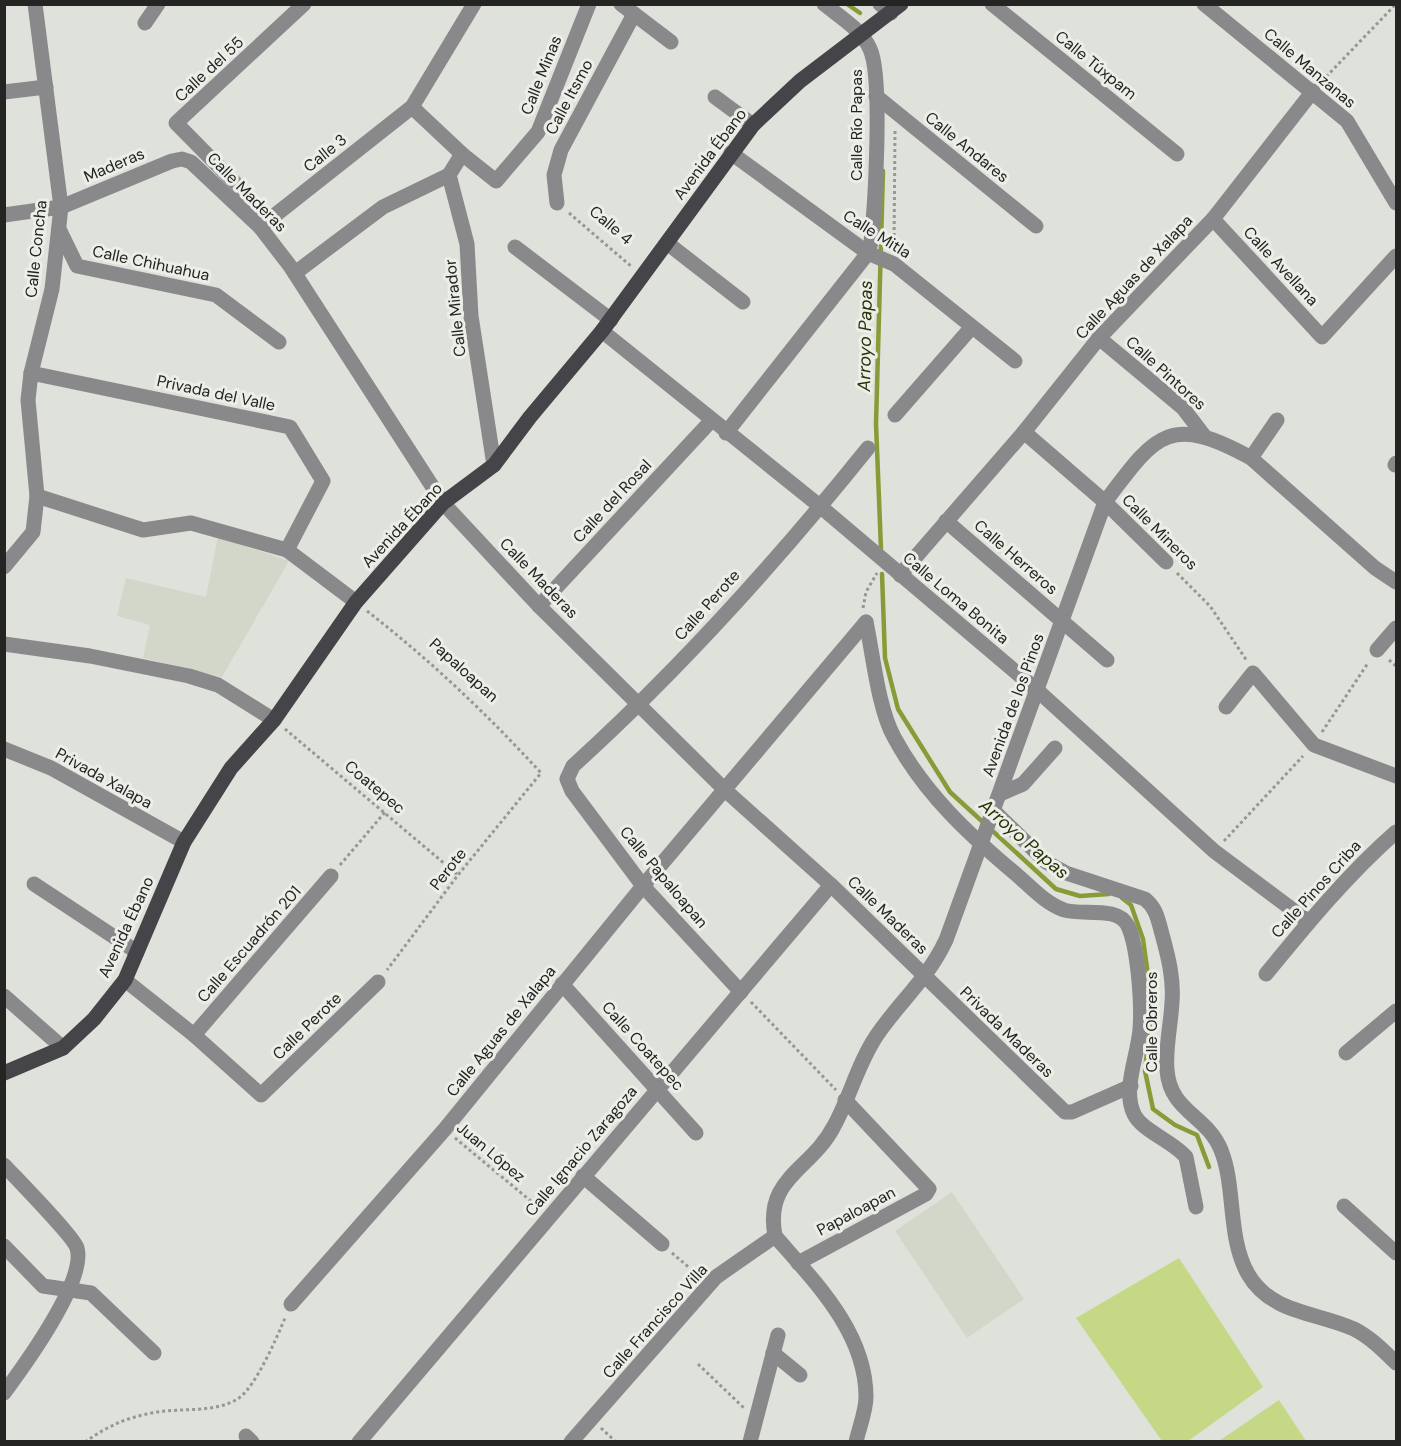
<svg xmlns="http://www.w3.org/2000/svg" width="1401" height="1446" viewBox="0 0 1401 1446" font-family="'DM Sans',sans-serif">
	<rect width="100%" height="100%" fill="#dfe1db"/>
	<!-- built -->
	<g fill="#d3d7ca">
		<path d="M218 536 289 561 222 677 143 658 150 625 117 616 126 578 206 597Z"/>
		<path d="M952 1192 1024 1299 967 1338 895 1231Z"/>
	</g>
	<!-- green -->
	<g fill="#c4d885">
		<path d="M1179 1258 1263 1387 1188 1441H1162L1076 1318Z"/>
		<path d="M1279 1400 1306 1441H1219Z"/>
	</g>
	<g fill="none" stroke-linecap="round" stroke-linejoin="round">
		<!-- stream -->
		<g stroke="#879c39" stroke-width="4.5">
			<path d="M847 4 860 13"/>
			<path d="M881 549 876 424 883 171"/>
			<path d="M882 574 885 658 898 709 950 792 1056 889 1080 896 1109 894"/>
			<path d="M1122 898 1131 905 1143 939 1152 1004 1145 1071 1153 1109 1175 1125 1197 1135 1209 1167"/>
		</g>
		<!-- path -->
		<g stroke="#969893" stroke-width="3" stroke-dasharray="3 3" stroke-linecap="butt">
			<path d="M1322 81 1396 4"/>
			<path d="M569 213 632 267"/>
			<path d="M894 248 895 131"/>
			<path d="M1177 573 1210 606 1247 661"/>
			<path d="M863 608 866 592 877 573"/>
			<path d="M367 611C430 660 487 714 541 773L458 875 387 970"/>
			<path d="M1389 660 1396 666"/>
			<path d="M285 729 458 875"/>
			<path d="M1322 732 1368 663"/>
			<path d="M1224 841 1303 756"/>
			<path d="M340 865 386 811"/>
			<path d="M751 1002 836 1090"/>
			<path d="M455 1138 538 1207"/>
			<path d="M672 1253 699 1276"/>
			<path d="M698 1364 744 1408"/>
			<path d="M601 1428 616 1442"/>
			<path d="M85 1442C109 1425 128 1417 157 1412 182 1408 217 1413 239 1398 256 1386 277 1337 285 1318"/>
		</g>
		<!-- minor -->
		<g stroke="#89898c" stroke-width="15">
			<path d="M621 4 671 42"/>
			<path d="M880 4 891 13"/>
			<path d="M992 4 1177 154"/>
			<path d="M1204 4 1347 121 1396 203"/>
			<path d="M145 23 158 4"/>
			<path d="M4 92 46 87"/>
			<path d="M876 96 1036 226"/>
			<path d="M715 97 753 125"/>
			<path d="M412 107 462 154 496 181 538 132 589 4"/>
			<path d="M731 153 868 253 894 264 1015 361"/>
			<path d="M462 154 449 175 467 244 471 316 494 465"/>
			<path d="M557 203 554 175 561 150 634 14"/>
			<path d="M4 215 61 207 172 161 182 159 191 162 260 227 290 266 443 503 539 606 725 790 831 885 1065 1112H1072L1131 1086"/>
			<path d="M252 219 249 202 242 190 176 123 304 4"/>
			<path d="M1213 219 1322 337 1396 256"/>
			<path d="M260 227 412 107 474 4"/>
			<path d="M59 229 77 266 216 295 279 342"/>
			<path d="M667 243 743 302"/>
			<path d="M515 247 611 320"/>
			<path d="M295 273 383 207 449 175"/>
			<path d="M602 331 821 507 1037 690 1214 851 1309 922"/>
			<path d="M1099 338 1183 408 1205 437"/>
			<path d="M31 373 290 427 323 481 287 550"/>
			<path d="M895 415 971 328"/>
			<path d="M1024 432 1105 502 1166 562"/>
			<path d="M726 433 868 253 871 242C875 206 883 77 870 49 862 30 840 17 824 4"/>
			<path d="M1251 458 1277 420"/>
			<path d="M1395 465 1396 463"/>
			<path d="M37 496 143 530 191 523 287 550 356 602"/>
			<path d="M946 521 1107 660"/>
			<path d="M4 567 33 532 37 496 28 400 31 373 52 289 61 207 35 4"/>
			<path d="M900 575 1024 432 1099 338 1213 219 1313 91"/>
			<path d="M539 606 711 421"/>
			<path d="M866 622C873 654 878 708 894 737 924 793 969 835 1017 875 1032 888 1045 903 1064 910 1082 916 1118 905 1128 926 1138 947 1142 1005 1140 1029 1138 1056 1122 1089 1134 1114 1141 1130 1174 1142 1186 1157L1196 1207"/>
			<path d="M4 644 90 656 189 676 218 685 274 720"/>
			<path d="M1377 650 1396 628"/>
			<path d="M1226 707 1253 673 1314 745 1396 776"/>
			<path d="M4 749 51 768 184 842"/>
			<path d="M1000 794 1023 784 1055 748"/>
			<path d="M994 811 1046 862 1066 873 1145 899C1157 909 1158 920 1162 934 1168 956 1174 979 1172 1002 1171 1024 1165 1048 1167 1070 1170 1112 1207 1115 1221 1150 1236 1187 1227 1237 1248 1274 1271 1314 1317 1312 1354 1329 1370 1337 1384 1351 1396 1363"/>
			<path d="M34 884 137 952"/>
			<path d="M1266 974C1307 924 1348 874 1396 832"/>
			<path d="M125 980 194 1035 261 1095 378 982"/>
			<path d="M562 984 696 1133"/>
			<path d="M741 992 643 886 572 791 567 779 573 766C680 669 778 560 868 448"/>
			<path d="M4 996 63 1048"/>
			<path d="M194 1035 331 876"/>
			<path d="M1346 1053 1396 1011"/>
			<path d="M4 1165C16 1178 74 1237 77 1248 87 1280 24 1366 4 1393"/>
			<path d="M583 1176 662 1244"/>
			<path d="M1344 1206 1396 1253"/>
			<path d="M775 1236C764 1177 811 1171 834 1126 850 1097 858 1063 877 1035 901 1000 927 980 946 940L1105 502C1155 436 1168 412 1251 458L1375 568 1396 582"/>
			<path d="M775 1236C814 1281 866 1332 866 1397 866 1411 859 1428 856 1442"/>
			<path d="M4 1246 43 1286 91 1293 154 1353"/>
			<path d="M798 1263 926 1194 929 1189 845 1100"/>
			<path d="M291 1304 445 1129 643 886 866 622"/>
			<path d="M773 1353 800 1375"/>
			<path d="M246 1436 252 1442"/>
			<path d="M359 1442 831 885"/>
			<path d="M571 1442 716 1277 775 1236"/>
			<path d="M750 1442 778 1335"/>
		</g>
		<!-- major -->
		<path stroke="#444449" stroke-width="15" d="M4 1073 63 1048 94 1019 125 980 184 842 231 768 274 720 356 602 443 503 494 465 530 417 602 331 753 125 800 81 901 4"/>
	</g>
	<g text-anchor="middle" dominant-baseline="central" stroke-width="6" stroke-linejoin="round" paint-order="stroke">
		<!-- street labels -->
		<g font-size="16" fill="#242523" stroke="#eceee8">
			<text transform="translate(1096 65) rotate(39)">Calle Túxpam</text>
			<text transform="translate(1310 68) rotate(40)">Calle Manzanas</text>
			<text transform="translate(209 69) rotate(-43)">Calle del 55</text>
			<text transform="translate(541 75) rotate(-68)">Calle Minas</text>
			<text transform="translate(569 97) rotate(-62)">Calle Itsmo</text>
			<text transform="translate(856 125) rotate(-90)">Calle Río Papas</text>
			<text transform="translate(967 147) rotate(39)">Calle Andares</text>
			<text transform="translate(325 153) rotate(-39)">Calle 3</text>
			<text transform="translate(710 154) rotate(-53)">Avenida Ébano</text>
			<text transform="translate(114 165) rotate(-23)">Maderas</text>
			<text transform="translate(247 192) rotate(45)">Calle Maderas</text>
			<text transform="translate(611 225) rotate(40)">Calle 4</text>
			<text transform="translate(877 234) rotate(32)">Calle Mitla</text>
			<text transform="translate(36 249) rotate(-84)">Calle Concha</text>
			<text transform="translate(151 263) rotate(12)">Calle Chihuahua</text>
			<text transform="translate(1281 266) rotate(47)">Calle Avellana</text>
			<text transform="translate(1134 277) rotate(-47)">Calle Aguas de Xalapa</text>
			<text transform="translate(455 308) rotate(-96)">Calle Mirador</text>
			<text transform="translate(1166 373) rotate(42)">Calle Pintores</text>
			<text transform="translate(216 393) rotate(12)">Privada del Valle</text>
			<text transform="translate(612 501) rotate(-47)">Calle del Rosal</text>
			<text transform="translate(402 525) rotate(-47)">Avenida Ébano</text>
			<text transform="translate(1160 532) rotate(45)">Calle Mineros</text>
			<text transform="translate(1016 557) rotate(41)">Calle Herreros</text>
			<text transform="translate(539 578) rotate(46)">Calle Maderas</text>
			<text transform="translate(956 598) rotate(40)">Calle Loma Bonita</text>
			<text transform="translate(707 605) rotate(-48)">Calle Perote</text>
			<text transform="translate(464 670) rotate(42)">Papaloapan</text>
			<text transform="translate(1013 705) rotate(-70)">Avenida de los Pinos</text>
			<text transform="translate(104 778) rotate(29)">Privada Xalapa</text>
			<text transform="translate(375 787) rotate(40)">Coatepec</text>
			<text transform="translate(448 869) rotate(-52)">Perote</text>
			<text transform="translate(664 877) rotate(50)">Calle Papaloapan</text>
			<text transform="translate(1316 889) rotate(-48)">Calle Pinos Criba</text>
			<text transform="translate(888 915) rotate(44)">Calle Maderas</text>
			<text transform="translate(126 927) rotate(-65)">Avenida Ébano</text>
			<text transform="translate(249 944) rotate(-49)">Calle Escuadrón 201</text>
			<text transform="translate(1151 1022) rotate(-90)">Calle Obreros</text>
			<text transform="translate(307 1026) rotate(-44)">Calle Perote</text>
			<text transform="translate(501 1031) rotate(-51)">Calle Aguas de Xalapa</text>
			<text transform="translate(1007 1032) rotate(44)">Privada Maderas</text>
			<text transform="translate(643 1046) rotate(48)">Calle Coatepec</text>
			<text transform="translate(581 1151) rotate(-50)">Calle Ignacio Zaragoza</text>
			<text transform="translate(491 1152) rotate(40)">Juan López</text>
			<text transform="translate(856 1211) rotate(-28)">Papaloapan</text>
			<text transform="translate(655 1321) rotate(-48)">Calle Francisco Villa</text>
		</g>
		<!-- water labels -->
		<g font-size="18" font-style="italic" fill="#293107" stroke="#eceee8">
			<text transform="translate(865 336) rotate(-89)">Arroyo Papas</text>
			<text transform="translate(1024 839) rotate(41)">Arroyo Papas</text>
		</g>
	</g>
	<!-- border -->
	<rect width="1401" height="1446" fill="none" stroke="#242523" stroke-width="12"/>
</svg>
